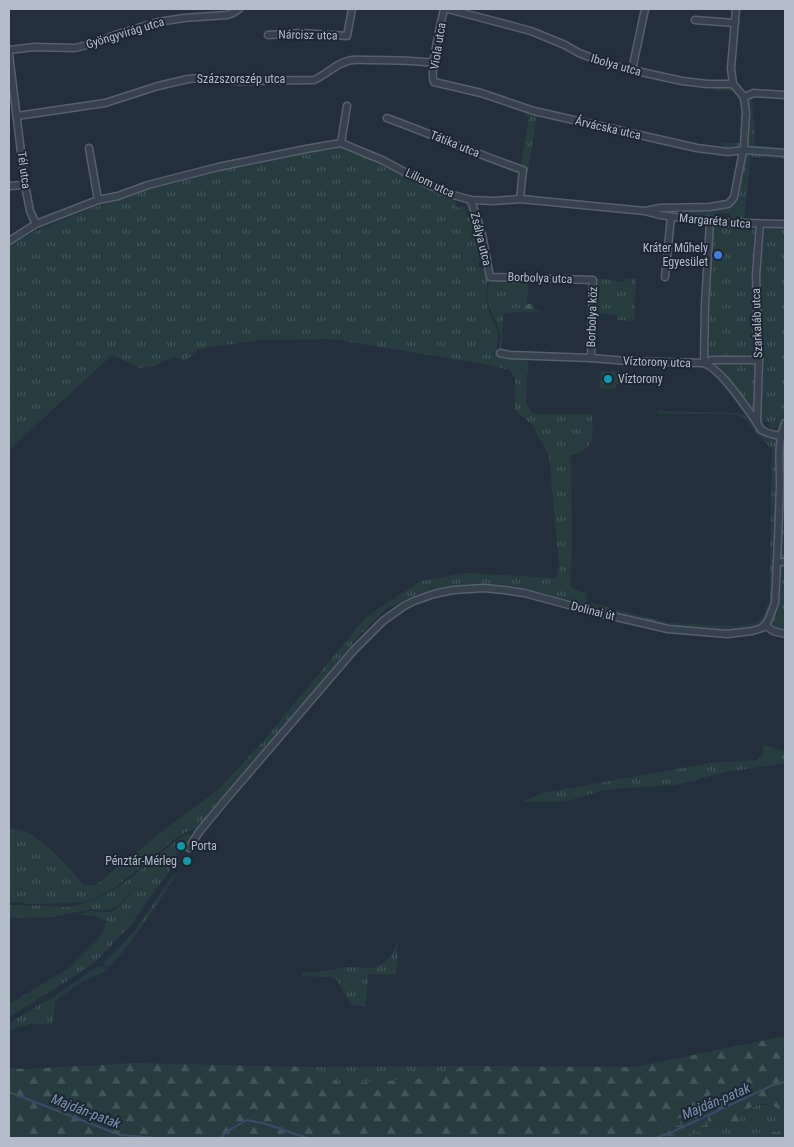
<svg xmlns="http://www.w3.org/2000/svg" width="794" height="1147" viewBox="0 0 794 1147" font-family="'Roboto Condensed',sans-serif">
	<defs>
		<pattern id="grass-tufts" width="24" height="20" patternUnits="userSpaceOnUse" patternTransform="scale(1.25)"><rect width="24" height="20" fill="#263c3f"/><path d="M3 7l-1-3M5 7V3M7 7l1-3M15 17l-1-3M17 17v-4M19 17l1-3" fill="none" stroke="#435659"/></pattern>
		<pattern id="forest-firs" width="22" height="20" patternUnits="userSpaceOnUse" patternTransform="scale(1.25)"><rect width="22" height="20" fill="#263c3f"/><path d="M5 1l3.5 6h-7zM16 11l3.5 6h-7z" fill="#435659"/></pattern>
		<pattern id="wetland-marsh" width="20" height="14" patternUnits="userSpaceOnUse" patternTransform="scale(1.25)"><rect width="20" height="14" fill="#263c3f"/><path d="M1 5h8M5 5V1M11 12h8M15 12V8" fill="none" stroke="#435659"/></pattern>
	</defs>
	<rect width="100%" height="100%" fill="#242f3e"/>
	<!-- grass -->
	<g fill="url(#grass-tufts)">
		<path d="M726 86C751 86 742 133 741 148L730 147H723L722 143H740L741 106 734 91 714 90 715 88Z"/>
		<path d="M754 96V97H752C751 113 757 129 754 145L781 148 785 149V151L750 148 746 147 747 99Z"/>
		<path d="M526 111 542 116V117L537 116 524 194 539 196V197L524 196 522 194 525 178 526 176 527 167 523 166 521 167 512 164V162L521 165 529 117 525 115Z"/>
		<path d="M341 145 360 153 454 198 457 208 465 206 467 217 469 216 464 200 468 201 476 225 475 226 478 233 479 234 484 260 478 262 479 268 481 266H485L488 281 486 289V298L488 309 497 330 498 337 496 351H494L493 354 506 357 528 359 526 403 533 414H592C593 436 596 449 571 455L572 548 570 586 578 591 587 593V602L669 623 739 626 757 622 764 614 769 601 772 449 757 434 746 419 738 415 726 414H657V411L661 410 663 411 735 413 747 416 712 372 705 368 663 366 665 365 703 366 713 370 750 415 757 428 777 437 778 439 776 453V465L773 602 768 615 763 623 751 629 731 631 670 627 617 614C612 610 590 607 582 605 575 603 570 600 563 597L560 598C539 592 517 586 495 584 475 583 455 587 436 589L434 588 435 587 430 589V591L413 596 387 608 359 636 304 703 245 772 201 827 186 832 172 841 146 863 110 891 90 901 75 903 28 904 23 903 9 902V828C13 829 17 829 21 830 41 835 70 869 84 885H96L173 823 218 790 260 745 366 617 421 581 465 573 557 578 559 567 549 455 532 425 515 410V378L509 370 484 364 331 339 258 340 198 349 186 361 173 357 152 367 139 368 112 355 9 450V246L36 231 91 208 164 185 180 179 209 171 211 173 213 171 307 151 322 149 324 151C332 151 334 146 341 145Z"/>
		<path d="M746 151 785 156V159L751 157 744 220 731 221V215L727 212 731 213 741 192 739 184Z"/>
		<path d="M713 225 730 226 741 225 746 227 758 228 757 358H750L748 354 746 355V358H738L737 356H733V358L706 360V328Z"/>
		<path d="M761 227 785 228V417L781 427 774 429 769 427V422L764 421 763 425 760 421 761 358 759 274Z"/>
		<path d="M626 278 636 279 634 321 618 320 617 315 594 313 596 279H604L625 282Z"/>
		<path d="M528 279 527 305 522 308H511L504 313 501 346V349L503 351H500L499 348C500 344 501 340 500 336 499 319 477 297 492 280Z"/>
		<path d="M755 361V364L758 366 755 413 753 414 708 362Z"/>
		<path d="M601 371 622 372V384H616V389H600Z"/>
		<path d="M785 486V558L784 559 780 556 781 511H784V509H781L782 489Z"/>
		<path d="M781 564H785V630C779 630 772 630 771 622L777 606 780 565Z"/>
		<path d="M763 745 785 751V763L726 772 675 785 640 787 603 790 571 800 552 802H521L543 793 710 763 757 760 763 755Z"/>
		<path d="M186 834 191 835 193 837 188 843C182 842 180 844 177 848L179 851 175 855 179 857 130 926 97 960 75 976 9 1017V1004L69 968 100 937 105 926 106 921 97 917 77 914 90 911 101 912H112L124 902 135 887 120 904 112 909 102 910 93 909 52 917 9 918V905C22 905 34 905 47 906 53 906 60 907 66 907 116 902 147 860 186 834Z"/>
		<path d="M178 872C157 903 135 941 110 966L103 964 104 962 112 955 135 930 173 875Z"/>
		<path d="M398 941 396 975 369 974 365 1006 351 1005 336 979 328 977 302 976V973L327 971 346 967 374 968 385 962 393 952Z"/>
		<path d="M98 966 107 968 103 972 80 983 57 999 55 1002 53 1024H30L9 1030V1023L55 996Z"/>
		<path d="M462 1066 443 1077 342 1084 313 1067Z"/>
		<path d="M757 1105C764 1105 775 1105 781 1109 789 1115 786 1129 778 1133 767 1137 756 1132 746 1138H688L692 1134 726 1122 736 1124 741 1114Z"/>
	</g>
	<!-- forest -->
	<g fill="url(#forest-firs)">
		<path d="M739 184C740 196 742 200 735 212L731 213H716L713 220 665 214 656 211 731 204Z"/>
		<path d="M528 304H533L535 309 545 311 504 313 511 308H522Z"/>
		<path d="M785 1036V1115C780 1107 766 1102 756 1105 751 1107 746 1111 741 1113V1120L736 1124 725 1122 692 1134 688 1138H9V1068L27 1069 134 1063 313 1067 342 1084 443 1077 462 1066 635 1067Z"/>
		<path d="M785 1125V1138H746L751 1135 769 1130 777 1133 782 1129Z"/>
	</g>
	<!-- wetland -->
	<path fill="url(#wetland-marsh)" d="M701 1109 708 1115V1128L692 1134 688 1138H650L654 1129Z"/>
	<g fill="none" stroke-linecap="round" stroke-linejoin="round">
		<!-- stream -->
		<g stroke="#394c67" stroke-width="2">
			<path d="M9 1092 120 1135 158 1138"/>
			<path d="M220 1138 231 1129 247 1120 266 1124 307 1138"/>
			<path d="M655 1138 672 1132 773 1085 785 1082"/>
		</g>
		<!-- minor casing -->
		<g stroke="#565f6c" stroke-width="9">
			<g id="minor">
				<path d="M444 9C441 23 429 72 434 82L481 93 534 111 697 148 728 152 744 150 785 153"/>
				<path d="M448 9 531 31 565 45 579 53 605 63 632 70 682 81 707 84H733"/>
				<path d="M695 20 735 23"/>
				<path d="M268 35 301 33 347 36 352 9"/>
				<path d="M9 50 34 47 75 48 95 43 118 34 158 22 184 18 227 15 233 13 239 9"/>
				<path d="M9 54 25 185 30 211 36 224"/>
				<path d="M632 70 645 9"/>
				<path d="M733 84 731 68 736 9"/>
				<path d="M744 97 754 93 785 95"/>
				<path d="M17 116 105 103 158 86 188 79 199 78 239 81 314 80C326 75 335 64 348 61 354 59 361 60 368 60 390 60 412 60 434 63"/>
				<path d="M387 118C433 135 477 154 523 170L520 199"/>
				<path d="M341 143 347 106"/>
				<path d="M89 148 98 200"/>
				<path d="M9 186 25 185"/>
				<path d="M471 200 482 234 490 277 593 280 591 358"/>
				<path d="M648 212 660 215 710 222 785 224"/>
				<path d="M9 241 36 224 98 200 118 196 148 185 218 167 306 149 341 143 382 160 429 185 453 195 471 200 494 201 520 199 645 211 660 208 709 207 728 204 732 200 734 197 744 146 746 113 744 97 733 84"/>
				<path d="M665 277 671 217"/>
				<path d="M500 353 510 355 591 358 627 361 704 363C722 371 739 398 751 414 755 419 758 426 762 430 767 434 775 435 781 436"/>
				<path d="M704 363 705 304 710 222"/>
				<path d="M704 363 712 360H759"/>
				<path d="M757 423 759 360 756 276 760 224"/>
				<path d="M777 562H785"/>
				<path d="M765 625 773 631 785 634"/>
				<path d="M189 848 199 832 228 797 354 650 383 621 404 606 414 601 434 594 453 590 484 588 504 590 524 593 599 613 668 629 727 634 752 631 762 628 768 621 775 603C777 563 779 523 780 484 780 463 777 443 785 423"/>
			</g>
		</g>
		<!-- minor -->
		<use href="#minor" stroke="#38414e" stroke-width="6"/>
	</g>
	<!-- markers -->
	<circle fill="#3f7fe0" stroke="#1d2633" stroke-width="2" cx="718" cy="255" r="5"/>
	<g fill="#0f9aa8" stroke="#1d2633" stroke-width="2">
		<circle cx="608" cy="379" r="5"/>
		<circle cx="181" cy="846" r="5"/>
		<circle cx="187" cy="861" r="5"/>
	</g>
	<g text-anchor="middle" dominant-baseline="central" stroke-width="4" stroke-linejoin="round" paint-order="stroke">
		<!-- street labels -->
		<g font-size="12" fill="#b4bcc9" stroke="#1d2633">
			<text transform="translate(125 33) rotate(-17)">Gyöngyvirág utca</text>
			<text transform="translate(308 35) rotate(1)">Nárcisz utca</text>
			<text transform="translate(438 46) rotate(-81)">Viola utca</text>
			<text transform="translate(616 65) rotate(16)">Ibolya utca</text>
			<text x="241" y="79">Százszorszép utca</text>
			<text transform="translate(608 128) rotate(13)">Árvácska utca</text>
			<text transform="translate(455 144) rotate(22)">Tátika utca</text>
			<text transform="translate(24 170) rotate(82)">Tél utca</text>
			<text transform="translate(430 183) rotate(25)">Liliom utca</text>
			<text transform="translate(715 221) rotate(5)">Margaréta utca</text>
			<text transform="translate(481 239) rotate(76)">Zsálya utca</text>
			<text transform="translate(540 278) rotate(2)">Borbolya utca</text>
			<text transform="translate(592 317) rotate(-88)">Borbolya köz</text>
			<text transform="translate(757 323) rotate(-92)">Szarkaláb utca</text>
			<text transform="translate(657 362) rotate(2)">Víztorony utca</text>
			<text transform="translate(593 611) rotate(14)">Dolinai út</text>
		</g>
		<!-- poi labels -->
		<g font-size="12" fill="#b4bcc9" stroke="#1d2633" text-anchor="end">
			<text x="708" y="248">Kráter Műhely<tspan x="708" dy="14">Egyesület</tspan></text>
			<text x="618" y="379" text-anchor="start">Víztorony</text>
			<text x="191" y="846" text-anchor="start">Porta</text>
			<text x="177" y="861">Pénztár-Mérleg</text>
		</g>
		<!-- water labels -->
		<g font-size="14" font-style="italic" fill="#7c92b1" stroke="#1d2633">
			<text transform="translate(716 1101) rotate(-23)">Majdán-patak</text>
			<text transform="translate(86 1111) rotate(21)">Majdán-patak</text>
		</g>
	</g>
	<!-- border -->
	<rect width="794" height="1147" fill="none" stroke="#b4bcc9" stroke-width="20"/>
</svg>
